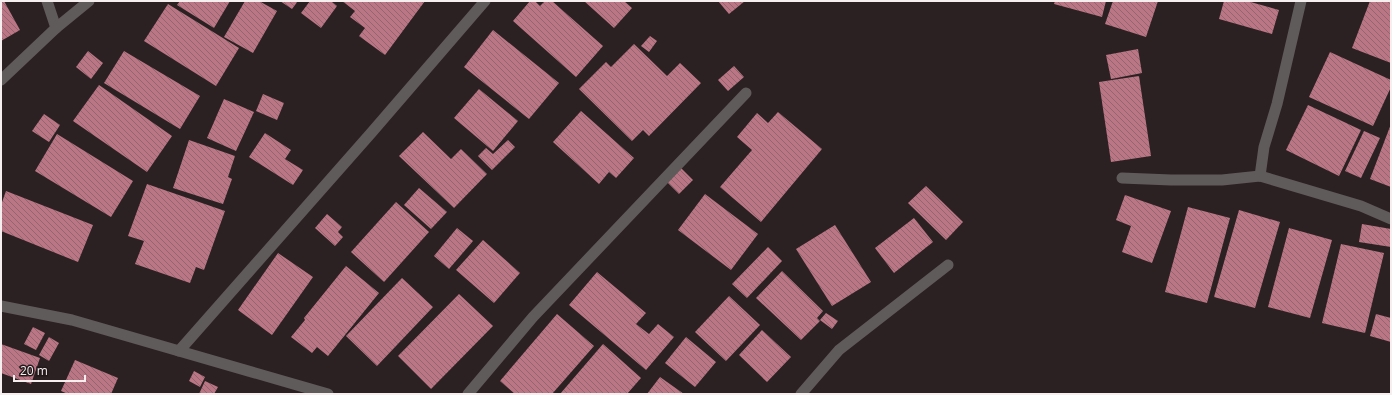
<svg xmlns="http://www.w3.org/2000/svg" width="1392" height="395" viewBox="0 0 1392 395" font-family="'Open Sans',sans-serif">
	<defs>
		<pattern id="building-back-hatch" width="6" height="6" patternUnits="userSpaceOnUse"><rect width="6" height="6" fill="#ba7684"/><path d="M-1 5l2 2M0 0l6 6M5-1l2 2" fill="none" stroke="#93666f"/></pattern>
	</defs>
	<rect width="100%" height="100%" fill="#2b2123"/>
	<!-- building -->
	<g fill="url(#building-back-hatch)">
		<path d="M1 1H4L20 30 1 41Z"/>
		<path d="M180 1H230L214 28 177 5Z"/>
		<path d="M245 1H259L277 11 253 53 224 37Z"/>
		<path d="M280 1H298L292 9Z"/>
		<path d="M310 1H331L337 6 321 28 301 13Z"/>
		<path d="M342 1H425L385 55 359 36 365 28 350 17 355 11Z"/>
		<path d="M530 1H535L540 6 545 1H552L603 46 576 77 513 21Z"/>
		<path d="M584 1H624L632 8 614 28Z"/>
		<path d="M718 1H745L729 14Z"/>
		<path d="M1055 1H1106L1102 17 1054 4Z"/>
		<path d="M1113 1H1158L1146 37 1105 24Z"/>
		<path d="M1224 1H1247L1279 10 1272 34 1219 19Z"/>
		<path d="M1370 1H1391V63L1352 48Z"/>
		<path d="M168 4 239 48 216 86 144 41Z"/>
		<path d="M493 30 559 83 529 119 464 67Z"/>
		<path d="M650 36 657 41 649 52 641 46Z"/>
		<path d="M634 44 667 76 680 63 701 83 649 136 643 130 632 141 579 89 606 62 611 67Z"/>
		<path d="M1138 49 1142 73 1111 79 1106 55Z"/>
		<path d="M88 51 103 63 91 79 76 67Z"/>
		<path d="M124 51 200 96 180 129 104 83Z"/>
		<path d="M1330 52 1391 80V87L1373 126 1309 97Z"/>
		<path d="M734 66 744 77 728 91 718 80Z"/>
		<path d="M1139 76 1151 156 1111 162 1099 82Z"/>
		<path d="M99 85 172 136 147 172 73 121Z"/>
		<path d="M479 89 518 121 493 151 454 118Z"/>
		<path d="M263 94 284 103 277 120 256 111Z"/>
		<path d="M224 99 254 112 236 151 207 138Z"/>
		<path d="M1308 105 1361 130 1339 176 1286 150Z"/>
		<path d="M581 111 634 158 616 178 609 172 599 184 553 142Z"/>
		<path d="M778 112 822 149 761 222 720 187 752 150 737 137 757 113 768 123Z"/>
		<path d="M44 114 60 125 49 142 32 131Z"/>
		<path d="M1391 124V187L1370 179Z"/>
		<path d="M1364 131 1380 138 1361 178 1345 171Z"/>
		<path d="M423 132 451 159 461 149 487 174 454 208 399 156Z"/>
		<path d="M265 133 291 150 285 159 303 170 293 185 249 157Z"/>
		<path d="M57 134 133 181 111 217 35 171Z"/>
		<path d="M189 140 235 156 228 177 232 179 223 204 173 188Z"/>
		<path d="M508 140 515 147 492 170 478 156 486 148 493 154Z"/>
		<path d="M681 168 693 180 679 194 667 182Z"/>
		<path d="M147 184 225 211 204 270 196 267 190 283 135 264 144 241 128 236Z"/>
		<path d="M926 186 963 222 946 240 908 203Z"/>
		<path d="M419 188 447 212 431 229 404 205Z"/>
		<path d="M6 191 93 225 78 262 1 231V205Z"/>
		<path d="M705 194 758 234 731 270 678 230Z"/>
		<path d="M1125 195 1171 211 1152 263 1122 252 1131 226 1116 220Z"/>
		<path d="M396 202 429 232 384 282 351 252Z"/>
		<path d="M1188 207 1230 218 1207 303 1165 292Z"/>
		<path d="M1239 210 1280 222 1255 308 1214 297Z"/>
		<path d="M327 214 342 227 338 232 343 237 335 246 315 228Z"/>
		<path d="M914 218 933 242 894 273 875 248Z"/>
		<path d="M1362 224 1391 229V247L1359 242Z"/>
		<path d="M835 225 871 282 832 306 796 249Z"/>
		<path d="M457 228 473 241 449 269 434 256Z"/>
		<path d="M1289 228 1332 240 1310 318 1268 307Z"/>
		<path d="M483 240 520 273 494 303 456 270Z"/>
		<path d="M1341 244 1384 253 1365 333 1322 323Z"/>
		<path d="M768 247 782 261 747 298 732 284Z"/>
		<path d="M278 253 313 277 272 335 238 310Z"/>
		<path d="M346 266 379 293 328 356 317 347 312 353 291 337 305 320 304 318Z"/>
		<path d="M782 271 823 311 817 318 820 321 801 340 756 298Z"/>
		<path d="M597 272 646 313 636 324 649 334 658 324 674 337 646 370 569 305Z"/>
		<path d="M402 278 433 307 377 366 346 336Z"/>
		<path d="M459 294 493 326 431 389 398 356Z"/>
		<path d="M729 296 760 325 726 361 695 332Z"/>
		<path d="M826 313 838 321 832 329 820 320Z"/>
		<path d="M557 314 594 346 552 394H515L500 381Z"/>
		<path d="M1376 314 1391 318V342L1370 336Z"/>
		<path d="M33 327 45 333 36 350 24 344Z"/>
		<path d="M762 330 791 357 767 382 739 355Z"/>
		<path d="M49 337 59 343 49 361 39 355Z"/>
		<path d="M686 337 716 362 695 387 665 363Z"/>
		<path d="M1 344 40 358 31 384 1 373Z"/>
		<path d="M603 344 641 378 627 394H560Z"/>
		<path d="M75 360 118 378 111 394H68L61 391Z"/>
		<path d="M194 371 205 377 200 387 189 381Z"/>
		<path d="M660 377 684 394H647Z"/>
		<path d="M205 381 218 387 214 394H199Z"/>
	</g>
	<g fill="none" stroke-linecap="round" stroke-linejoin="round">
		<!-- minor -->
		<g stroke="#605b5b" stroke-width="11">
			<path d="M47 1 56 28"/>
			<path d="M1 80 56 28 89 1"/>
			<path d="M1260 176 1264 147 1277 104 1301 1"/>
			<path d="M1122 178 1171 180H1222L1260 176 1361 206 1391 219"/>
			<path d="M1 306 72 320 328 394"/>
			<path d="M179 351 372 132 485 1"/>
			<path d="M468 394 533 317 746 93"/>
			<path d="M801 394 839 350 948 265"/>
		</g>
	</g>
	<!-- border -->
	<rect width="1392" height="395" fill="none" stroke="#f6eff0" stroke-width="4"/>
	<!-- scale -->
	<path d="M14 375v6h71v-6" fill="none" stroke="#f6eff0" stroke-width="2"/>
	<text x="20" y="375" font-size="12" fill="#f6eff0" stroke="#22181a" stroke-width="3" paint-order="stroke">20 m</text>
</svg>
